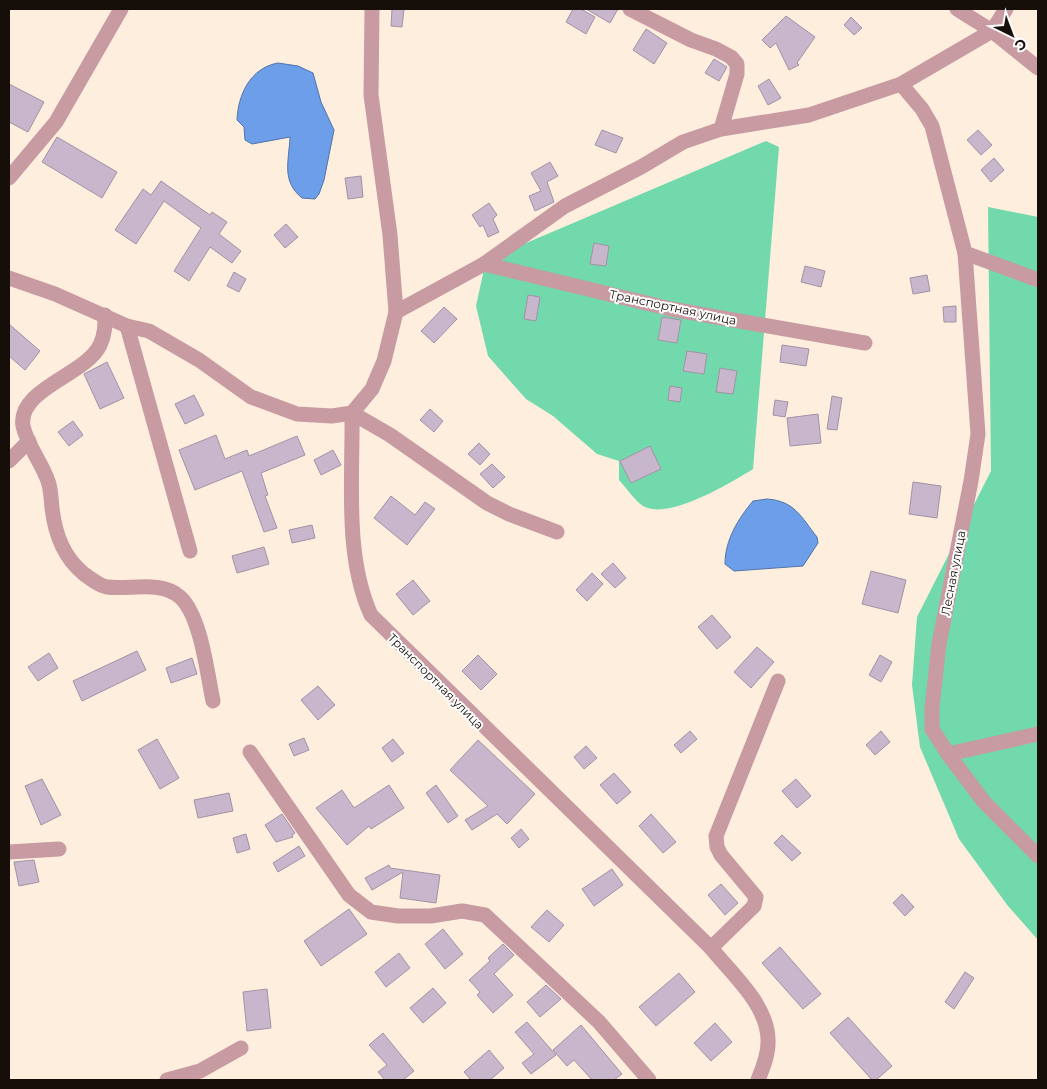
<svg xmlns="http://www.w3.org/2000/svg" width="1047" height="1089" viewBox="0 0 1047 1089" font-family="Montserrat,sans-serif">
	<rect width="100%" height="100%" fill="#feeede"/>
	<!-- green -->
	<g fill="#71d9ab">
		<path d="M766 141 779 147 753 469C731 483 667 521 643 506 634 500 626 487 619 480V461L597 454 553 416 526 399 488 356 476 306 486 260Z"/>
		<path d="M988 207 1038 217V940L1008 906 959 839 920 747 912 685 917 617 991 471Z"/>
	</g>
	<!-- water -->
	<g fill="#6c9eea" stroke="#5273a6">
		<path d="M278 63 298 66 313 73 321 102 334 130 324 180 319 194 315 199 302 198C281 181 289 161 290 137L252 144 245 140 244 127 237 120C238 95 250 68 278 63Z"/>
		<path d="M767 499C795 501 801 517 817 537L818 543 803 566 734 571 725 564C725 540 738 519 753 501Z"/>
	</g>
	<!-- building -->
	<g fill="#c8b7cc" stroke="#a292a6">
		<path d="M392 9H404L402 27 391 26Z"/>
		<path d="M573 9H581L595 17 586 34 566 22Z"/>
		<path d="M586 9H618L610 23Z"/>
		<path d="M786 16 815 37 797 63 799 65 789 70 776 43 770 48 762 40Z"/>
		<path d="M851 17 862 28 854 35 844 25Z"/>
		<path d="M646 29 667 43 654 64 633 50Z"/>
		<path d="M714 59 727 67 719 81 705 73Z"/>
		<path d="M769 79 781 98 768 105 758 86Z"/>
		<path d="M9 84 44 102 28 132 9 122Z"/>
		<path d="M602 130 623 138 616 153 595 145Z"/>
		<path d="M978 130 992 145 981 155 967 140Z"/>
		<path d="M57 137 117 172 102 198 42 162Z"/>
		<path d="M994 158 1004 170 991 182 981 170Z"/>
		<path d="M550 162 558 176 547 182 554 202 535 211 529 196 541 191 531 173Z"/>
		<path d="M361 176 363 197 348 199 345 178Z"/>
		<path d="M161 181 210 215 212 212 227 222 219 234 241 251 232 263 210 247 189 281 174 271 201 228 164 201 136 244 115 230 143 189 151 195Z"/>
		<path d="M489 203 497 215 493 219 499 232 488 237 483 225 480 227 472 215Z"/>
		<path d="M286 224 298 237 285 248 274 235Z"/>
		<path d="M594 243 609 246 606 266 590 264Z"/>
		<path d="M805 266 825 271 821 287 801 282Z"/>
		<path d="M234 272 246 279 239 292 227 286Z"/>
		<path d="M927 275 930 291 913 294 910 278Z"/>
		<path d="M528 295 540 297 536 321 524 319Z"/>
		<path d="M956 306V322H944L943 307Z"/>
		<path d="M444 307 457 319 434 343 421 331Z"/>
		<path d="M662 317 681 320 677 343 658 340Z"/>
		<path d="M9 324 40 351 25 370 9 356Z"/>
		<path d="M782 345 809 349 806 366 780 362Z"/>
		<path d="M687 351 707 354 704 374 683 371Z"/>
		<path d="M107 362 124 398 100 409 84 374Z"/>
		<path d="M720 368 737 371 733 394 716 392Z"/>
		<path d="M670 386 682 388 680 402 668 400Z"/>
		<path d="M194 395 204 415 185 424 175 404Z"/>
		<path d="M832 396 842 398 837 430 827 429Z"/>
		<path d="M775 400 788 402 785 417 773 415Z"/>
		<path d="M430 409 443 421 434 432 420 420Z"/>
		<path d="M818 414 821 443 790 446 787 418Z"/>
		<path d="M73 421 83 435 69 446 58 432Z"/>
		<path d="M216 435 225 459 247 450 249 456 297 436 305 455 261 473 268 495 265 496 277 528 264 532 242 471 195 490 179 450Z"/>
		<path d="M479 443 490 454 480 465 468 454Z"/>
		<path d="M650 446 661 469 631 483 620 461Z"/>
		<path d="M333 450 341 465 321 475 314 460Z"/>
		<path d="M492 464 505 477 493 488 480 474Z"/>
		<path d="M913 482 941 486 937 518 909 514Z"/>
		<path d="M391 496 415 515 425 502 435 509 407 545 374 518Z"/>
		<path d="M312 525 315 538 292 543 289 530Z"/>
		<path d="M264 547 269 564 237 573 232 556Z"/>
		<path d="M613 563 626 578 615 588 601 574Z"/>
		<path d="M871 571 906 580 898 613 862 604Z"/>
		<path d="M592 573 603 584 587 601 576 590Z"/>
		<path d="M413 580 430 601 413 615 396 594Z"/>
		<path d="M712 615 731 637 717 649 698 627Z"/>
		<path d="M757 647 774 662 751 688 734 672Z"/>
		<path d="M137 651 146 670 82 701 73 681Z"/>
		<path d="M49 653 58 668 38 681 28 667Z"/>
		<path d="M478 655 497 674 481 690 462 671Z"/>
		<path d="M880 655 892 662 881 682 869 675Z"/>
		<path d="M192 658 197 674 171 683 166 668Z"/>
		<path d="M318 686 335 705 318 720 301 700Z"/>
		<path d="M690 731 697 739 681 753 674 745Z"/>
		<path d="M881 731 890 742 875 755 866 745Z"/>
		<path d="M304 738 309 750 294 756 289 744Z"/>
		<path d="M157 739 179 778 160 789 138 750Z"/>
		<path d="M393 739 404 753 392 762 382 748Z"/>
		<path d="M478 740 535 794 507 824 497 814 472 830 465 820 488 806 450 770Z"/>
		<path d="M586 746 597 758 584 769 574 757Z"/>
		<path d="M614 773 631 792 617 804 600 785Z"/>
		<path d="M42 779 61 815 41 825 25 786Z"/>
		<path d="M796 779 811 796 797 808 782 791Z"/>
		<path d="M389 785 404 808 371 829 369 826 347 845 316 808 342 790 354 808Z"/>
		<path d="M436 785 458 816 448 823 426 793Z"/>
		<path d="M229 793 233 811 198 818 194 800Z"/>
		<path d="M282 814 295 833 292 835 293 837 276 842 265 825Z"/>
		<path d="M651 814 676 842 663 853 639 826Z"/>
		<path d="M521 829 529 839 519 848 511 838Z"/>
		<path d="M246 834 250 849 237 853 233 838Z"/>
		<path d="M782 835 801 853 792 861 774 843Z"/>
		<path d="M299 846 305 856 278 872 273 863Z"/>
		<path d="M34 860 39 882 19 886 14 862Z"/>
		<path d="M389 865 390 868 440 875 436 903 400 898 403 872 372 890 365 878Z"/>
		<path d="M612 869 623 885 594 906 582 889Z"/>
		<path d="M721 884 738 903 725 915 708 895Z"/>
		<path d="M902 894 914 907 905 916 893 903Z"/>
		<path d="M349 909 367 934 321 966 304 941Z"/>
		<path d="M547 910 564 925 549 942 531 927Z"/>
		<path d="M443 929 463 954 445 969 425 944Z"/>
		<path d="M503 944 514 955 494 974 513 995 493 1013 477 995 480 992 469 980 490 961 488 958Z"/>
		<path d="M780 947 821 994 803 1009 762 963Z"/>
		<path d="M399 953 410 968 386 987 375 972Z"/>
		<path d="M965 972 974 978 954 1009 945 1002Z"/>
		<path d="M679 973 695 992 656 1026 639 1007Z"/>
		<path d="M546 985 561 999 540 1017 527 1002Z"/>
		<path d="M433 988 446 1003 423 1023 410 1008Z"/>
		<path d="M267 989 271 1028 247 1031 243 992Z"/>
		<path d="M848 1017 892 1066 876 1080H872L830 1033Z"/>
		<path d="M527 1022 556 1055 531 1074 522 1063 534 1054 515 1032Z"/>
		<path d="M715 1023 732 1042 711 1061 694 1043Z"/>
		<path d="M581 1025 622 1074 614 1080H592L574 1060 567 1066 553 1050Z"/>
		<path d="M383 1033 414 1071 403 1080H385L378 1072 387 1065 369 1045Z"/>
		<path d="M489 1050 504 1068 490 1080H471L464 1072Z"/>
	</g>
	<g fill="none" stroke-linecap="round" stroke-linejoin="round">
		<!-- minor -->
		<g stroke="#c89aa2" stroke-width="15">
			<path d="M630 9 691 40 716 49 731 57 737 64V74L721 129"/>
			<path d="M957 9 992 31 1038 68"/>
			<path d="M901 84 922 109 932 126 965 253 978 434 971 481 939 644 932 708V729L948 754 984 802 1038 856"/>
			<path d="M9 178 56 122 121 9"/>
			<path d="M965 253 1038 280"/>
			<path d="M484 264 671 309 865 343"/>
			<path d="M9 278 55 294 127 326 149 331 199 360 251 397 297 414 332 416 352 413 372 389 384 361 396 312 390 235 371 95 372 9"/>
			<path d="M396 312 484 264 565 206 641 167 683 142 721 129 809 115 901 84 992 31 1006 9"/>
			<path d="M105 315C105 325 105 335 100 345 86 375 17 389 23 426 27 445 42 463 48 481 51 489 51 499 52 508 55 534 63 557 84 574 90 578 99 586 107 587 130 590 161 580 180 597 201 616 207 673 213 701"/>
			<path d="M127 326 190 551"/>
			<path d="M352 413C353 478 344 556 371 615L711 948C732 974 767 1004 768 1039 769 1053 763 1068 758 1080"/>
			<path d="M352 413 390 435 487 503 509 514 557 532"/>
			<path d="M9 461 29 441"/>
			<path d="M250 752 349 895 371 912 398 916H431L462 911 485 915 599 1022 649 1080"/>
			<path d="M948 754 1038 734"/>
			<path d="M9 852 59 849"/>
			<path d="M711 948 754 906 756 897 721 855 717 847 716 836 778 681"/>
			<path d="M167 1080 200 1071 241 1048"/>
		</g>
	</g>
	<g text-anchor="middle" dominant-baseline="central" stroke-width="4" stroke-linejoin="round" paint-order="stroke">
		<!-- street labels -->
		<g font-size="12" fill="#160f09" stroke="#fefefe">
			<text transform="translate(673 307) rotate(12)">Транспортная улица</text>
			<text transform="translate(953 573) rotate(-79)">Лесная улица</text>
			<text transform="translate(436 681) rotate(45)">Транспортная улица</text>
		</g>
	</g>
	<!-- border -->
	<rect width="1047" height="1089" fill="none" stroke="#160f09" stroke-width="20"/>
	<!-- north arrow -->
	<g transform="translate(1012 35) rotate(138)" stroke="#fefefe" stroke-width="4" paint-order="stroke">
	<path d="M0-4L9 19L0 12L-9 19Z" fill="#160f09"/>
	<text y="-8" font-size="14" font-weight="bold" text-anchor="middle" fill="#160f09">С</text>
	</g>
</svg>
